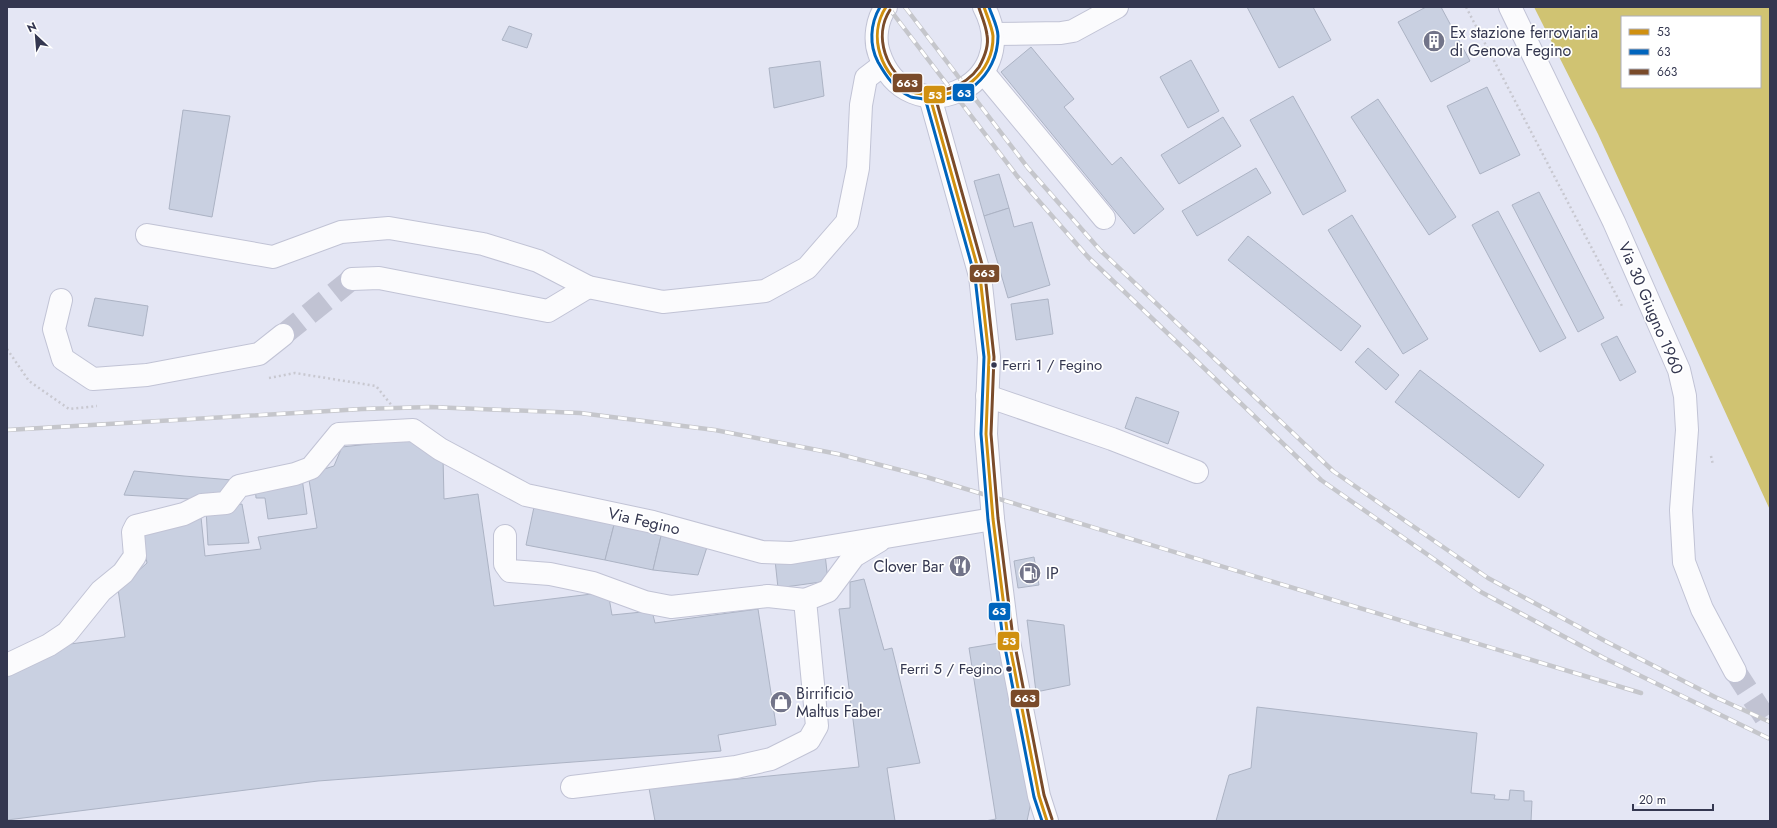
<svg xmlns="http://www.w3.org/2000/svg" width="1777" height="828" viewBox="0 0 1777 828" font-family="Jost,sans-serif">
	<rect width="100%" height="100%" fill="#e4e6f4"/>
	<!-- water -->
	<path fill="#d0c372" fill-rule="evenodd" d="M1534 7H1770V510L1598 134ZM1622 17H1760V87H1622Z"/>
	<!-- building -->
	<g fill="#c9d0e1" stroke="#acb3c4">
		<path d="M1247 7H1313L1331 40 1279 68Z"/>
		<path d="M1426 7H1441L1470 61 1431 82 1398 22Z"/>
		<path d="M509 26 532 34 527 48 502 40Z"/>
		<path d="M1031 47 1074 99 1064 107 1112 165 1121 157 1164 209 1134 234 1001 72Z"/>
		<path d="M1191 60 1219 111 1188 128 1160 77Z"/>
		<path d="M820 61 824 96 774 108 769 68Z"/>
		<path d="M1487 87 1520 155 1480 174 1447 106Z"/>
		<path d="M1293 96 1346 191 1303 215 1250 120Z"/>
		<path d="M1378 99 1456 217 1429 235 1351 117Z"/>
		<path d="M183 110 230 116 212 217 169 209Z"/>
		<path d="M1223 117 1241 146 1179 184 1161 155Z"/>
		<path d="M1256 168 1271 193 1197 236 1182 211Z"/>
		<path d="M999 174 1009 208 984 216 974 181Z"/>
		<path d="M1539 192 1604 318 1578 332 1512 205Z"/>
		<path d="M1009 208 1014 227 1032 222 1050 285 1008 298 984 216Z"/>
		<path d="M1498 211 1566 338 1540 352 1472 225Z"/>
		<path d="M1352 215 1428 339 1403 354 1328 230Z"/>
		<path d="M1248 236 1361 326 1341 351 1228 260Z"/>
		<path d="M95 298 148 306 143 336 88 326Z"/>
		<path d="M1048 299 1053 334 1016 340 1011 304Z"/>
		<path d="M1617 336 1636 372 1620 381 1601 344Z"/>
		<path d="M1368 348 1399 375 1386 390 1355 362Z"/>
		<path d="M1420 370 1544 465 1519 498 1395 402Z"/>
		<path d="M1136 397 1179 412 1168 444 1125 428Z"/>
		<path d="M412 439 443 457 444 499 478 494 494 606 608 592 612 615 652 611 655 623 758 609 776 725 718 735 721 751 318 781 7 820V673L70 644 125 637 118 589 147 563 141 532 201 517 205 556 261 549 258 537 317 528 308 474 334 466 342 447Z"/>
		<path d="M134 471 184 476 232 480 222 501 124 495Z"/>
		<path d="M302 478 307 514 268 519 265 498H256L255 485Z"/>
		<path d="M242 504 249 543 208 545 206 509Z"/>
		<path d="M534 507 615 521 605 560 526 545Z"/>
		<path d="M615 521 661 536 653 570 605 560Z"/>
		<path d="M661 536 707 547 698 575 653 570Z"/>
		<path d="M825 554 828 581 778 588 775 560Z"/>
		<path d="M1034 557 1039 585 1018 588 1014 561Z"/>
		<path d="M864 579 884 650 892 648 920 763 887 768 895 821H655L649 788 859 767 839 609 850 608V582Z"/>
		<path d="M1027 620 1064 625 1070 685 1036 692Z"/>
		<path d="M1005 642 1031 802 1027 821H985L996 819 969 648Z"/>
		<path d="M1257 707 1477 733 1471 793 1495 795 1494 799 1509 800 1510 790 1524 791V801H1532L1531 821H1216L1229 775 1251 768Z"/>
	</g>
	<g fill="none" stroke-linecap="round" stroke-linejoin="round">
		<!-- minor-tunnel -->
		<path stroke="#c1c3d3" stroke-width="22" stroke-dasharray="22 11" stroke-linecap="butt" d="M283 335 352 279"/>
		<!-- major-tunnel -->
		<path stroke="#c1c3d3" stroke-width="22" stroke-dasharray="22 11" stroke-linecap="butt" d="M1735 671 1770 725"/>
		<!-- minor casing -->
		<g stroke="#c1c3d5" stroke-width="24">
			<g id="minor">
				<path d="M993 34 1061 33 1073 31 1117 7"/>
				<path d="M983 72 1104 218"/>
				<path d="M147 235 273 257 341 232 389 228 483 244 538 261 588 287 663 302 765 291 807 268 847 222 858 168 861 105 866 78 883 65"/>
				<path d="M352 279 379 278 548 311 588 287"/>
				<path d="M61 300 54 329 63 359 93 379 147 375 259 354 283 335"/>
				<path d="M987 396 1112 439 1197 472"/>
				<path d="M505 536V564L510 571 550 574 593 583 645 602 671 607 768 596 805 600"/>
				<path d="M7 665 49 645 67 633 101 591 123 573 135 556 133 532 136 526 184 514 202 505 226 503 239 486 295 474 311 468 339 434 413 430 440 449 526 495 653 522 762 552 791 553 993 519"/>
				<path d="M572 787 736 767 771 759 809 740 817 726 805 600 828 591 854 556 879 541"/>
			</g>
		</g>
		<!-- major casing -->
		<g stroke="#c1c3d5" stroke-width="24">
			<g id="major">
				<path d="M886 7C877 19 874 39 879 53 906 136 1026 88 984 7"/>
				<path d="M1510 7 1614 222 1679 370 1685 396 1687 430 1681 510 1684 562 1702 609 1735 671"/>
				<path d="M930 97 980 276 989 357 986 434 993 519 1007 631 1039 796 1047 821"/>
			</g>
		</g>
		<!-- path -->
		<g stroke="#c8c8d0" stroke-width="2.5" stroke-dasharray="2 3" stroke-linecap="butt">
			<path d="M1466 7 1623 308"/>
			<path d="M7 349 29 381 69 409 97 406"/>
			<path d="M269 378 295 373 376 386 393 407"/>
			<path d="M1711 456 1713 465"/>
		</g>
		<!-- minor -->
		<use href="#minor" stroke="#fbfbfd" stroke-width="22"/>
		<!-- major -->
		<use href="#major" stroke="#fbfbfd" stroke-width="22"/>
		<!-- rail casing -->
		<g stroke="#c5c6cb" stroke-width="4.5">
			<g id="rail">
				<path d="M888 7 1017 176 1088 257 1321 480 1481 592 1604 658 1770 739"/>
				<path d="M905 7 1028 168 1100 250 1333 471 1488 578 1607 642 1715 697 1770 722"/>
				<path d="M7 430 362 409 430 407 580 413 715 430 838 454 923 476 1641 693"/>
			</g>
		</g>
		<!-- rail -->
		<use href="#rail" stroke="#fff" stroke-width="3" stroke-dasharray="9" stroke-linecap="butt"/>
		<!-- bus-1 casing -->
		<g stroke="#fff" stroke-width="6">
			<g id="bus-1">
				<path d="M886 7C867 36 881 77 912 92 916 93 920 94 924 94 959 101 994 73 993 36 992 27 987 16 984 7"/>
				<path d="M930 97 980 276 989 357 986 434 993 519 1007 631 1039 796 1047 821"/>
			</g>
		</g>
		<!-- bus-2 casing -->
		<g stroke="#fff" stroke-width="6">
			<g id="bus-2">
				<path d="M880 7C870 24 869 45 878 62 886 76 895 90 911 97 914 98 919 98 923 99 962 106 998 76 998 36 998 27 992 16 989 7"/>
				<path d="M925 98 975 277 984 357 981 434 988 520 1002 632 1034 797 1042 821"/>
			</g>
		</g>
		<!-- bus-3 casing -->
		<g stroke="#fff" stroke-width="6">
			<g id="bus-3">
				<path d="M890 10C873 36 886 74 914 87 937 98 966 86 979 67 984 58 989 45 987 35 986 26 982 17 979 8"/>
				<path d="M935 96 985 275 994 357 991 434 998 518 1012 630 1044 795 1052 819"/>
			</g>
		</g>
		<!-- bus-1 -->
		<use href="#bus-1" stroke="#d09010" stroke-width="3"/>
		<!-- bus-2 -->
		<use href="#bus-2" stroke="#0065bd" stroke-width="3"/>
		<!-- bus-3 -->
		<use href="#bus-3" stroke="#7a4b2a" stroke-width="3"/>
	</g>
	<!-- icons -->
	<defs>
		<g id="building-disc" transform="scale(1.15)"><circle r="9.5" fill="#727489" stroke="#fff"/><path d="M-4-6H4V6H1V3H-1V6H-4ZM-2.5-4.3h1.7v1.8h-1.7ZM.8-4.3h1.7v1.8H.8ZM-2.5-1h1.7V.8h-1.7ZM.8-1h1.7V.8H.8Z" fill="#fff"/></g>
		<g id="restaurant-disc" transform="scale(1.15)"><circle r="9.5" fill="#727489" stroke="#fff"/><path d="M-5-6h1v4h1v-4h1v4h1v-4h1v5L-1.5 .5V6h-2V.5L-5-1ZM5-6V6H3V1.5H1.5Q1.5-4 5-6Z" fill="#fff"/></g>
		<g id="fuel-disc" transform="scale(1.15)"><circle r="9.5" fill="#727489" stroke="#fff"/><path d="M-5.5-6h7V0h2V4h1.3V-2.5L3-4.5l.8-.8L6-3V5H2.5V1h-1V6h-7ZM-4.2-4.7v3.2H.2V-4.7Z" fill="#fff"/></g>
		<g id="shop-disc" transform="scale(1.15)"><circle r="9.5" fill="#727489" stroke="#fff"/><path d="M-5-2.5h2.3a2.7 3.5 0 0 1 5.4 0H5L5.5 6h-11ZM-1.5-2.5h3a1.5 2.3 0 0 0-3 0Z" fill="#fff"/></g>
	</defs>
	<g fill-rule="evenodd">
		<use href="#building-disc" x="1434" y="41"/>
		<use href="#restaurant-disc" x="960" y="566"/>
		<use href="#fuel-disc" x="1030" y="573"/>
		<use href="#shop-disc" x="781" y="702"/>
	</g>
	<!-- markers -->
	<g fill="#343750" stroke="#fff" stroke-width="1.5">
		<circle cx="994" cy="365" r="3.5"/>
		<circle cx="1009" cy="669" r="3.5"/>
	</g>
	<g text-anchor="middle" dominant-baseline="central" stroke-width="3.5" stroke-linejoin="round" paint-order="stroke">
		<!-- bus labels -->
		<g font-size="15" fill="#343750" stroke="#fff" text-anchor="start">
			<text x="1002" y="365">Ferri 1 / Fegino</text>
			<text x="1002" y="669" text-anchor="end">Ferri 5 / Fegino</text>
		</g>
		<!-- poi labels -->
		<g font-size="16" fill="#343750" stroke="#fff" text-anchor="start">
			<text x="1450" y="32">Ex stazione ferroviaria<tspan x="1450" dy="18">di Genova Fegino</tspan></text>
			<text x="944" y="566" text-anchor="end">Clover Bar</text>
			<text x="1046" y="573">IP</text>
			<text x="796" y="693">Birrificio<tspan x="796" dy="18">Maltus Faber</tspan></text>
		</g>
		<!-- street labels -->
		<g font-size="16" fill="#343750" stroke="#fff">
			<text transform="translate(1651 308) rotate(67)">Via 30 Giugno 1960</text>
			<text transform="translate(644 521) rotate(13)">Via Fegino</text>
		</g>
	</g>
	<g stroke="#fff" stroke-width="1.5">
		<rect x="892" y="73" width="31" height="20" rx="4" fill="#7a4b2a"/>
		<rect x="952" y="83" width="23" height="19" rx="4" fill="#0065bd"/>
		<rect x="923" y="85" width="23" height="19" rx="4" fill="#d09010"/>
		<rect x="969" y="264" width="31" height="19" rx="4" fill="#7a4b2a"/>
		<rect x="988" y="602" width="23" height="19" rx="4" fill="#0065bd"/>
		<rect x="997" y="631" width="23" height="20" rx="4" fill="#d09010"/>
		<rect x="1010" y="689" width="30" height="19" rx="4" fill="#7a4b2a"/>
	</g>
	<g font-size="11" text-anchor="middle" font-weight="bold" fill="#fff">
		<text x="907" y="87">663</text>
		<text x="964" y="97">63</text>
		<text x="935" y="99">53</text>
		<text x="984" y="277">663</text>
		<text x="999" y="615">63</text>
		<text x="1009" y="645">53</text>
		<text x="1025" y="702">663</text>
	</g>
	<!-- border -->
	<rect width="1777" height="828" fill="none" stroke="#343750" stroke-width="16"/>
	<!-- legend -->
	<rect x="1621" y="16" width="140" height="72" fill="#ffffff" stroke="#aeafb9"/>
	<rect x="1629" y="29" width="20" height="6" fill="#d09010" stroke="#aeafb9"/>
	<text x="1657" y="36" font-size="12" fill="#343750">53</text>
	<rect x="1629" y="49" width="20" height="6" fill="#0065bd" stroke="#aeafb9"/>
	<text x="1657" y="56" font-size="12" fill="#343750">63</text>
	<rect x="1629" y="69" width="20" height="6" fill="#7a4b2a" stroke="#aeafb9"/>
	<text x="1657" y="76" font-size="12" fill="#343750">663</text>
	<!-- north arrow -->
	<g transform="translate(36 36) rotate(334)" stroke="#ffffff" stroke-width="3" paint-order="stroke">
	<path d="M0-3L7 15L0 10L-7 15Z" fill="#343750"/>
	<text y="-6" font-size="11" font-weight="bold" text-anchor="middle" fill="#343750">N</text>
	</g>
	<!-- scale -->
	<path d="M1633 804v6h80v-6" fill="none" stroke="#343750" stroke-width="2"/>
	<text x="1639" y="804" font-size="12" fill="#343750" stroke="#ffffff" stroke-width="3" paint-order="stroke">20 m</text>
</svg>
